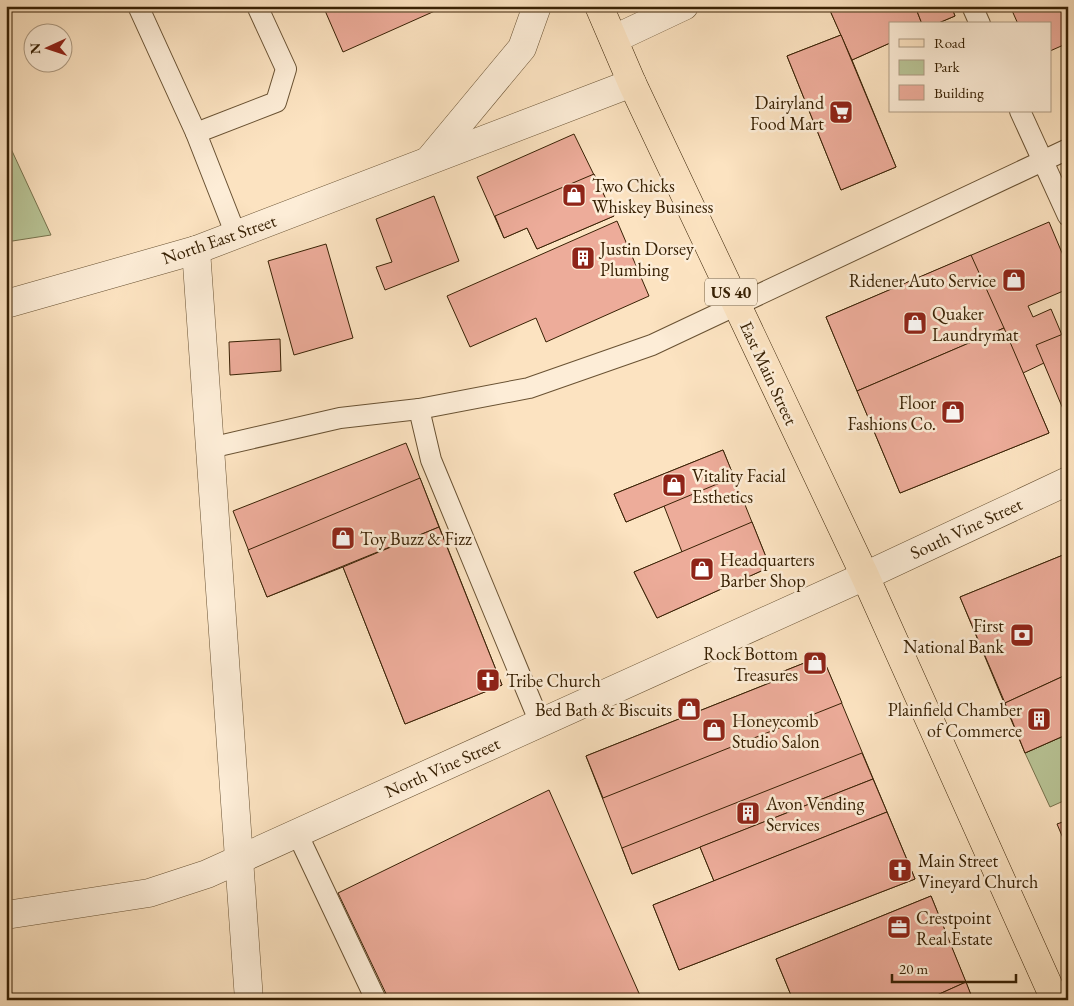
<svg xmlns="http://www.w3.org/2000/svg" width="1074" height="1006" viewBox="0 0 1074 1006" font-family="'EB Garamond',serif">
	<rect width="100%" height="100%" fill="#fce3c1"/>
	<filter id="stains"><feTurbulence type="fractalNoise" baseFrequency=".004" numOctaves="4"/><feColorMatrix values="0 0 0 0 .2 0 0 0 0 .09 0 0 0 0 .02 0 0 0 .5 -.17"/></filter>
	<radialGradient id="worn" r=".72"><stop offset=".6" stop-color="#630" stop-opacity="0"/><stop offset="1" stop-color="#630" stop-opacity=".3"/></radialGradient>
	<!-- green -->
	<g fill="#b9c597" stroke="#78734e">
		<path d="M6 138 51 235 6 242Z"/>
		<path d="M1068 734V799L1050 807 1025 753Z"/>
	</g>
	<!-- building -->
	<g fill="#edac9a" stroke="#382104">
		<path d="M323 6H446L343 52Z"/>
		<path d="M828 6H951L955 16 936 24H890V43L852 60 896 167 841 190 787 56 841 35Z"/>
		<path d="M828 6H915L922 24H890V43L852 60Z"/>
		<path d="M915 6H951L955 16 936 24H922Z"/>
		<path d="M1010 6H1068V43L1050 51V24H1018Z"/>
		<path d="M841 35 896 167 841 190 787 56Z"/>
		<path d="M574 134 614 216 537 249 527 228 504 238 477 177Z"/>
		<path d="M594 174 614 216 537 249 527 228 504 238 495 216Z"/>
		<path d="M434 196 459 261 385 290 376 267 392 262 376 219Z"/>
		<path d="M617 221 649 296 546 342 536 318 470 347 447 296Z"/>
		<path d="M1049 222 1068 267V289L1028 306 1033 317 1051 309 1062 335 1068 332V416L1044 363 1023 373 1049 433 900 493 826 317Z"/>
		<path d="M326 244 353 338 294 355 268 261Z"/>
		<path d="M971 255 1004 328 857 391 826 317Z"/>
		<path d="M1004 328 1049 433 900 493 857 391Z"/>
		<path d="M1068 332V416H1066L1036 345Z"/>
		<path d="M280 339 281 371 230 375 229 342Z"/>
		<path d="M406 443 502 685 405 724 343 567 267 597 233 511Z"/>
		<path d="M723 450 770 567 657 618 634 572 682 552 664 506 626 522 614 494Z"/>
		<path d="M723 450 734 477 626 522 614 494Z"/>
		<path d="M420 478 439 527 267 597 248 550Z"/>
		<path d="M752 522 770 567 657 618 634 572Z"/>
		<path d="M439 527 502 685 405 724 343 567Z"/>
		<path d="M1068 553V734L1025 753 960 597Z"/>
		<path d="M1068 553V674L1005 703 960 597Z"/>
		<path d="M822 656 915 879 679 970 653 905 714 881 700 847 632 874 586 756 772 682 769 677Z"/>
		<path d="M822 656 842 703 603 798 586 756 772 682 769 677Z"/>
		<path d="M1068 674V734L1025 753 1005 703Z"/>
		<path d="M862 753 873 779 632 874 622 848Z"/>
		<path d="M873 779 887 812 714 881 700 847Z"/>
		<path d="M549 790 642 1000H389L338 893Z"/>
		<path d="M887 812 915 879 679 970 653 905Z"/>
		<path d="M1068 820V850L1057 824Z"/>
		<path d="M931 896 973 1000H793L776 959Z"/>
		<path d="M931 896 966 982 926 1000H793L776 959Z"/>
		<path d="M966 982 973 1000H926Z"/>
	</g>
	<g fill="none" stroke-linecap="round" stroke-linejoin="round">
		<!-- service casing -->
		<g stroke="#695233" stroke-width="22">
			<g id="service">
				<path d="M138 6 196 133"/>
				<path d="M972 6 980 24"/>
				<path d="M1020 111 1068 216"/>
				<path d="M236 235 196 133 276 102 286 69 257 6"/>
				<path d="M419 409 431 460 540 723"/>
				<path d="M210 448 340 418 419 409 529 388 652 345 1068 149"/>
				<path d="M297 833 376 1000"/>
			</g>
		</g>
		<!-- minor casing -->
		<g stroke="#695233" stroke-width="29">
			<g id="minor">
				<path d="M614 39 684 6"/>
				<path d="M429 160 522 48 537 6"/>
				<path d="M196 250 249 1000"/>
				<path d="M6 304 196 250 632 83"/>
				<path d="M6 915 149 893 207 874 865 576 1068 481"/>
			</g>
		</g>
		<!-- primary casing -->
		<g stroke="#382104" stroke-width="29">
			<path id="primary" d="M599 6 632 83 865 576 1055 1000"/>
		</g>
		<!-- service -->
		<use href="#service" stroke="#fdedd7" stroke-width="20"/>
		<!-- minor -->
		<use href="#minor" stroke="#fdedd7" stroke-width="28"/>
		<!-- primary -->
		<use href="#primary" stroke="#fce3c1" stroke-width="28"/>
	</g>
	<!-- icons -->
	<defs>
		<g id="supermarket-square" transform="scale(1.25)"><rect x="-9" y="-9" width="18" height="18" rx="4" fill="#8f2418" stroke="#fdedd7"/><path d="M-6-5.5h2.5l.6 2H6L4.5 2H-2.5L-4.4-4H-6ZM-1.5 3.2a1.3 1.3 0 1 0 .1 0ZM3 3.2a1.3 1.3 0 1 0 .1 0Z" fill="#fff"/></g>
		<g id="shop-square" transform="scale(1.25)"><rect x="-9" y="-9" width="18" height="18" rx="4" fill="#8f2418" stroke="#fdedd7"/><path d="M-5-2.5h2.3a2.7 3.5 0 0 1 5.4 0H5L5.5 6h-11ZM-1.5-2.5h3a1.5 2.3 0 0 0-3 0Z" fill="#fff"/></g>
		<g id="building-square" transform="scale(1.25)"><rect x="-9" y="-9" width="18" height="18" rx="4" fill="#8f2418" stroke="#fdedd7"/><path d="M-4-6H4V6H1V3H-1V6H-4ZM-2.5-4.3h1.7v1.8h-1.7ZM.8-4.3h1.7v1.8H.8ZM-2.5-1h1.7V.8h-1.7ZM.8-1h1.7V.8H.8Z" fill="#fff"/></g>
		<g id="bank-square" transform="scale(1.25)"><rect x="-9" y="-9" width="18" height="18" rx="4" fill="#8f2418" stroke="#fdedd7"/><path d="M-6-4H6V4H-6ZM0-2.3a2.3 2.3 0 1 0 0 4.6a2.3 2.3 0 1 0 0-4.6Z" fill="#fff"/></g>
		<g id="church-square" transform="scale(1.25)"><rect x="-9" y="-9" width="18" height="18" rx="4" fill="#8f2418" stroke="#fdedd7"/><path d="M-1.2-6h2.4v3.5h3.3v2.4h-3.3V6h-2.4V-.1h-3.3v-2.4h3.3Z" fill="#fff"/></g>
		<g id="office-square" transform="scale(1.25)"><rect x="-9" y="-9" width="18" height="18" rx="4" fill="#8f2418" stroke="#fdedd7"/><path d="M-6-3h4V-5.5h4V-3h4V5H-6ZM-1-4.5V-3h2v-1.5ZM-6 0V1H6V0Z" fill="#fff"/></g>
	</defs>
	<g fill-rule="evenodd">
		<use href="#supermarket-square" x="841" y="112"/>
		<use href="#shop-square" x="574" y="195"/>
		<use href="#building-square" x="583" y="258"/>
		<use href="#shop-square" x="1014" y="280"/>
		<use href="#shop-square" x="915" y="323"/>
		<use href="#shop-square" x="953" y="412"/>
		<use href="#shop-square" x="674" y="485"/>
		<use href="#shop-square" x="343" y="538"/>
		<use href="#shop-square" x="702" y="569"/>
		<use href="#bank-square" x="1022" y="635"/>
		<use href="#shop-square" x="815" y="663"/>
		<use href="#church-square" x="488" y="680"/>
		<use href="#shop-square" x="689" y="709"/>
		<use href="#building-square" x="1039" y="719"/>
		<use href="#shop-square" x="714" y="730"/>
		<use href="#building-square" x="748" y="813"/>
		<use href="#church-square" x="900" y="870"/>
		<use href="#office-square" x="899" y="927"/>
	</g>
	<g text-anchor="middle" dominant-baseline="central" stroke-width="5" stroke-linejoin="round" paint-order="stroke">
		<!-- shield labels -->
		<rect fill="#fdedd7" stroke="#735e43" stroke-width="1" x="705" y="278.5" width="52" height="27" rx="4"/>
		<g font-size="16" font-weight="bold" fill="#382104">
			<text x="731" y="292">US 40</text>
		</g>
		<!-- poi labels -->
		<g font-size="18" fill="#382104" stroke="#fdedd7" text-anchor="start">
			<text x="824" y="102" text-anchor="end">Dairyland<tspan x="824" dy="21">Food Mart</tspan></text>
			<text x="592" y="185">Two Chicks<tspan x="592" dy="21">Whiskey Business</tspan></text>
			<text x="600" y="248">Justin Dorsey<tspan x="600" dy="21">Plumbing</tspan></text>
			<text x="996" y="280" text-anchor="end">Ridener Auto Service</text>
			<text x="932" y="313">Quaker<tspan x="932" dy="21">Laundrymat</tspan></text>
			<text x="936" y="402" text-anchor="end">Floor<tspan x="936" dy="21">Fashions Co.</tspan></text>
			<text x="692" y="475">Vitality Facial<tspan x="692" dy="21">Esthetics</tspan></text>
			<text x="360" y="538">Toy Buzz &amp; Fizz</text>
			<text x="720" y="559">Headquarters<tspan x="720" dy="21">Barber Shop</tspan></text>
			<text x="1004" y="625" text-anchor="end">First<tspan x="1004" dy="21">National Bank</tspan></text>
			<text x="798" y="653" text-anchor="end">Rock Bottom<tspan x="798" dy="21">Treasures</tspan></text>
			<text x="506" y="680">Tribe Church</text>
			<text x="672" y="709" text-anchor="end">Bed Bath &amp; Biscuits</text>
			<text x="1022" y="709" text-anchor="end">Plainfield Chamber<tspan x="1022" dy="21">of Commerce</tspan></text>
			<text x="732" y="720">Honeycomb<tspan x="732" dy="21">Studio Salon</tspan></text>
			<text x="766" y="803">Avon Vending<tspan x="766" dy="21">Services</tspan></text>
			<text x="918" y="860">Main Street<tspan x="918" dy="21">Vineyard Church</tspan></text>
			<text x="916" y="917">Crestpoint<tspan x="916" dy="21">Real Estate</tspan></text>
		</g>
		<!-- street labels -->
		<g font-size="18" fill="#382104" stroke="#fdedd7">
			<text transform="translate(219 239) rotate(-19)">North East Street</text>
			<text transform="translate(769 373) rotate(65)">East Main Street</text>
			<text transform="translate(966 528) rotate(-25)">South Vine Street</text>
			<text transform="translate(442 767) rotate(-24)">North Vine Street</text>
		</g>
	</g>
	<!-- margin -->
	<rect width="1074" height="1006" fill="none" stroke="#fce3c1" stroke-width="25"/>
	<rect x="8" y="8" width="1059" height="991" fill="none" stroke="#382104" stroke-width="2.5"/>
	<rect x="12" y="12" width="1049" height="981" fill="none" stroke="#382104"/>
	<!-- legend -->
	<rect x="889" y="22" width="162" height="90" fill="#fdedd7" stroke="#ae9b83"/>
	<rect x="899" y="39" width="25" height="8" fill="#fce3c1" stroke="#ae9b83"/>
	<text x="934" y="48" font-size="15" fill="#382104">Road</text>
	<rect x="899" y="60" width="25" height="15" fill="#b9c597" stroke="#ae9b83"/>
	<text x="934" y="72" font-size="15" fill="#382104">Park</text>
	<rect x="899" y="85" width="25" height="15" fill="#edac9a" stroke="#ae9b83"/>
	<text x="934" y="98" font-size="15" fill="#382104">Building</text>
	<!-- north arrow -->
	<g transform="translate(48 48) rotate(267)"><circle r="24" fill="#fdedd7" stroke="#ae9b83"/>
	<path d="M0-4L9 19L0 12L-9 19Z" fill="#8f2418"/>
	<text y="-8" font-size="14" font-weight="bold" text-anchor="middle" fill="#382104">N</text>
	</g>
	<!-- scale -->
	<path d="M892 974v8h124v-8" fill="none" stroke="#382104" stroke-width="2.5"/>
	<text x="899" y="974" font-size="15" fill="#382104" stroke="#fdedd7" stroke-width="4" paint-order="stroke">20 m</text>
	<rect width="100%" height="100%" filter="url(#stains)"/>
	<rect width="100%" height="100%" fill="url(#worn)"/>
</svg>
